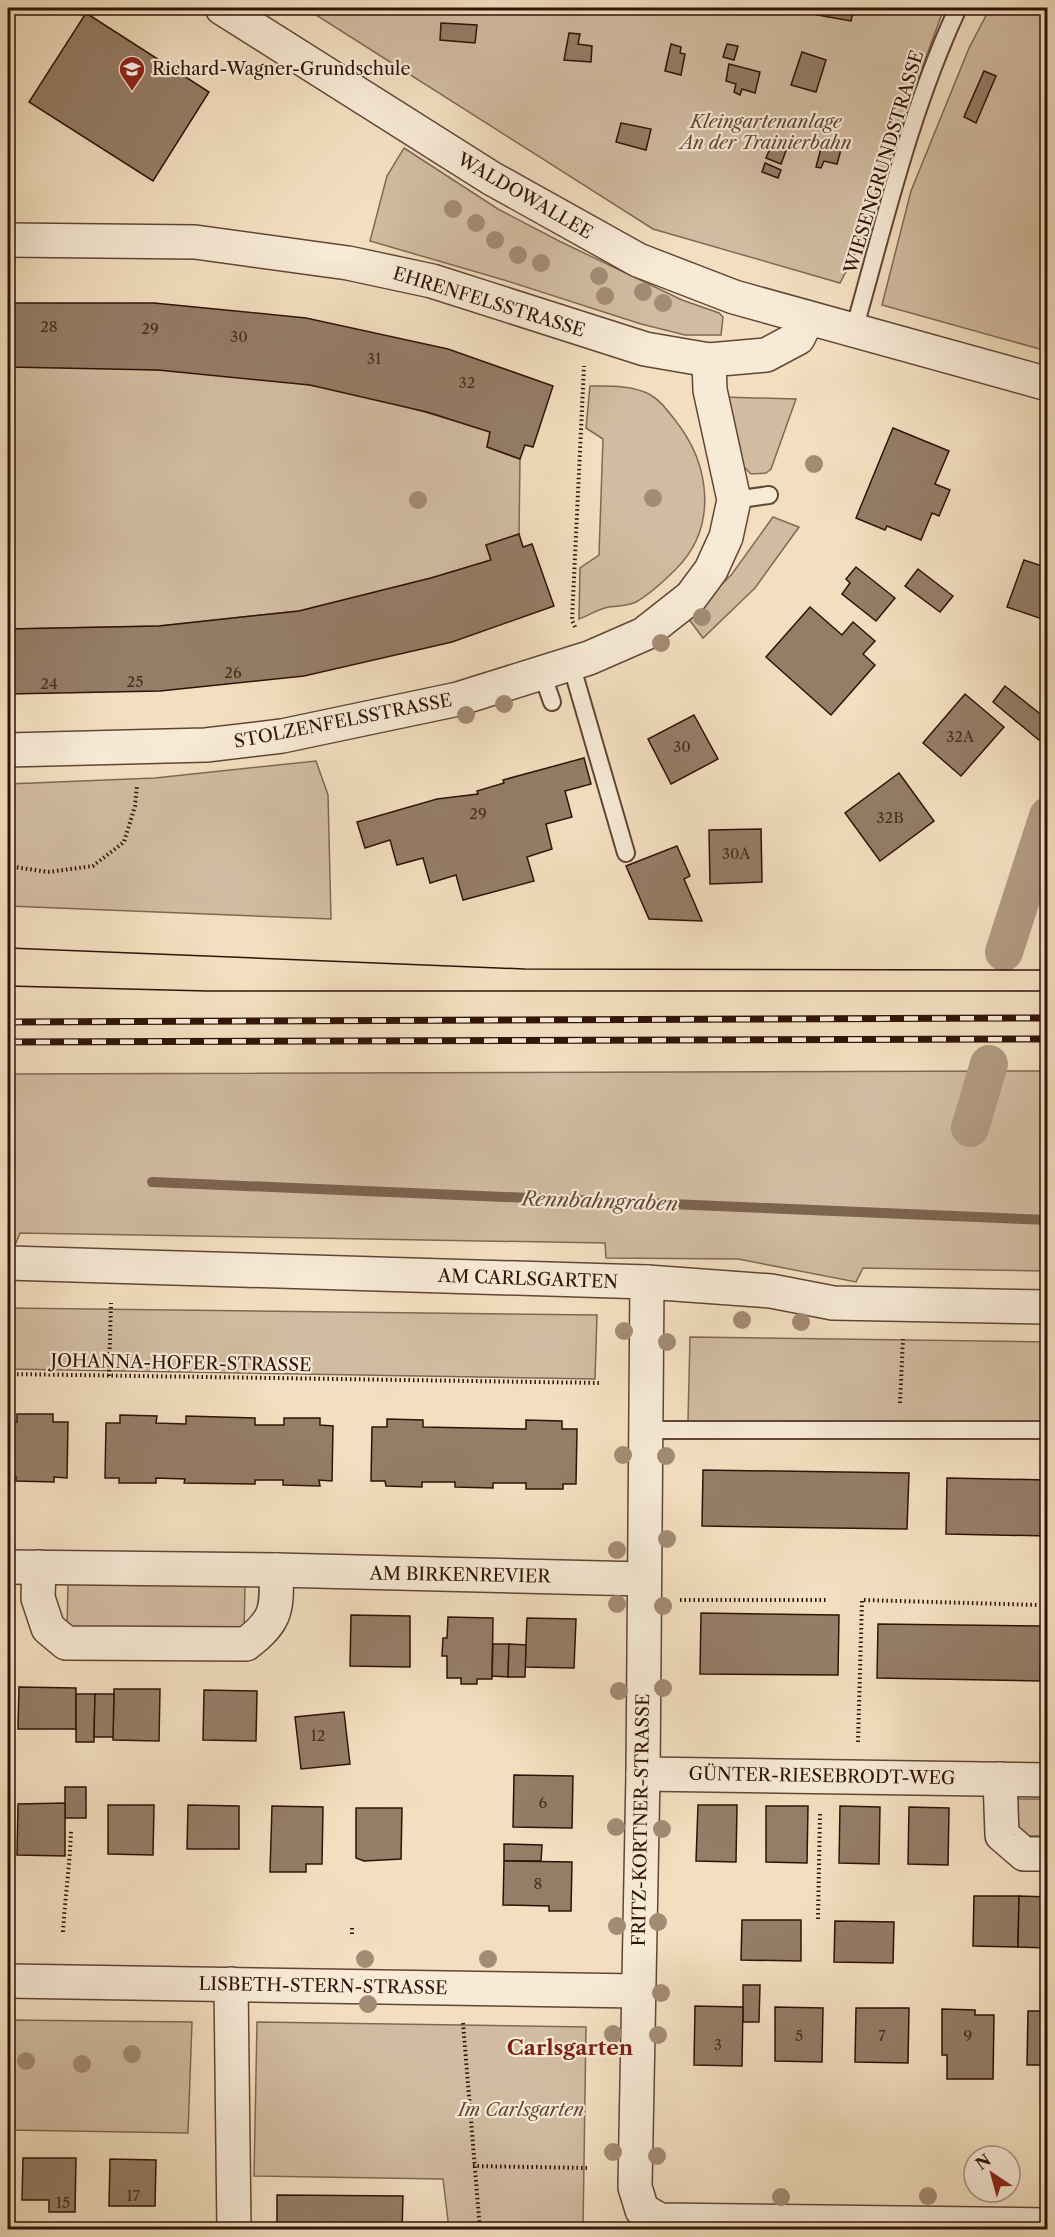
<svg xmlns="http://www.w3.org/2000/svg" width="1055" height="2237" viewBox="0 0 1055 2237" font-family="'Libre Caslon Text',serif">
	<rect width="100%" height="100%" fill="#f3dfc0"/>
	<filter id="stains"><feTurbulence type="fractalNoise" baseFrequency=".00333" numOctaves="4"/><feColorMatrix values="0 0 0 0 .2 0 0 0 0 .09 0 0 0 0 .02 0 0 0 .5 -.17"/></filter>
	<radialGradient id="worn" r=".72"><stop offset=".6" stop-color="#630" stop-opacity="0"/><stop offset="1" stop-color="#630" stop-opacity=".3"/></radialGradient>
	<!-- green -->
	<g fill="#d2bca1" stroke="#816854" stroke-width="1.5">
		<path d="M305 8H944L854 256 840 283 653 229Z"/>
		<path d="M990 8H1047V351L882 305 911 191 969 48Z"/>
		<path d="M404 148 498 209 559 241 682 300 719 313 723 317 721 335H685L641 324 504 280 370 241 387 176Z"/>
		<path d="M8 367C108 367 209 369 309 385 370 395 431 413 490 432L487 447 520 459 519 534 486 545 491 560 431 578 299 611 159 626 8 629Z"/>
		<path d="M590 386C610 386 631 385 649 394 660 400 667 410 675 420 710 464 719 527 675 570 664 581 650 594 636 602 627 606 618 606 609 607 600 608 588 616 579 619L580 568 599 555 603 439 586 428Z"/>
		<path d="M722 397 796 399 771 469 766 473 751 474 739 462Z"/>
		<path d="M773 517 799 527 755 588 703 638 688 618 732 574Z"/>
		<path d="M316 761 328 795 331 919 8 906V784L155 778Z"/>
		<path d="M1047 784V847L1025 911H1003Z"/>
		<path d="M1047 1071V1271L863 1268 856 1282 738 1259 606 1258 605 1243 20 1233 13 1250 8 1249V1074Z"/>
		<path d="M8 1308 597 1315 595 1379 8 1369Z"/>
		<path d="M690 1337 1047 1342V1426L688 1421Z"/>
		<path d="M68 1582 245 1586 244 1634 67 1630Z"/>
		<rect x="1015" y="1799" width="32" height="37"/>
		<path d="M8 2020 192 2022 188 2133 8 2130Z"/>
		<path d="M257 2022 586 2027 583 2229H449L443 2179 254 2176Z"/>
	</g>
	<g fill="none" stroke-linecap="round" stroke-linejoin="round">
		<!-- stream -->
		<path stroke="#7d6450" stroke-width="10" d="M152 1182 1048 1220"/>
		<!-- canal -->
		<g stroke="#b19a81" stroke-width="38">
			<path d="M1004 952 1048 816"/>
			<path d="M970 1128 989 1064"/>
		</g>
	</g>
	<!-- building -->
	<g fill="#957d67" stroke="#301307" stroke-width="1.5">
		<path d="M818 8H854L851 21 817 15Z"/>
		<path d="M86 13 209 92 153 181 29 102Z"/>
		<path d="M441 23 477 25 475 43 440 40Z"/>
		<path d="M569 33 580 34 578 44 592 46 591 62 564 60Z"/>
		<path d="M671 44 681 47 680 53 685 54 681 75 665 71Z"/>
		<path d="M727 44 738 46 734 60 723 57Z"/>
		<path d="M802 52 826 60 816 92 791 85Z"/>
		<path d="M729 64 760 72 755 93 742 89 740 95 734 92 736 84 726 81Z"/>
		<path d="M984 71 996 76 976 123 964 117Z"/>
		<path d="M621 123 651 129 646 150 616 142Z"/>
		<path d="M774 138 784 142 783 147 787 148 781 164 766 158Z"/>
		<path d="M823 141 842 146 837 164 824 161 821 168 816 167Z"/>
		<path d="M765 163 781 170 778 178 762 172Z"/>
		<path d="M8 303H154L306 318 448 349 553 386 533 447 525 445 520 459 487 447 490 432 427 412 310 385 158 370 8 367Z"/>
		<path d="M893 428 949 451 935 484 950 490 939 516 932 513 921 540 887 526 885 530 856 518Z"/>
		<path d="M519 534 523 547 532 544 554 606 452 642 304 676 160 691 8 694V629L159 626 299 611 431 578 491 560 486 545Z"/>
		<path d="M1024 560 1048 568V621L1007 607Z"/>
		<path d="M856 567 895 598 876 621 842 594 850 583 846 579Z"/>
		<path d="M918 569 953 596 940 612 905 586Z"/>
		<path d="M810 607 842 635 853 622 875 641 863 654 875 665 831 715 766 657Z"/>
		<path d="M1005 686 1048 720V730L1039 740 993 702Z"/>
		<path d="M965 694 1004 727 961 776 923 743Z"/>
		<path d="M694 715 718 759 671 784 648 739Z"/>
		<path d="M584 758 591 784 565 791 572 817 546 824 552 849 527 857 534 881 463 900 456 875 430 883 423 858 397 865 390 840 365 848 357 822 437 799 478 794 477 791 504 783 503 780Z"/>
		<path d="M899 773 934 821 880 861 845 813Z"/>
		<path d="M761 829 762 882 710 884 709 830Z"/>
		<path d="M677 846 690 876 684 879 702 921 649 919 626 866Z"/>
		<path d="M17 1414H53V1422H68L67 1478 54 1477V1482L16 1481V1477L8 1476V1422H17Z"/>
		<path d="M120 1415 157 1416 156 1423 186 1424V1416L255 1418V1425H284V1418H320V1425L333 1426 332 1481 319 1480 320 1486 283 1485V1480H255V1484L184 1483 185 1479 156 1478V1483H119V1478H105L106 1423H120Z"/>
		<path d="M387 1419 423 1420V1427L526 1429V1420L562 1421V1429H577L576 1484H563V1489H526V1483H493V1488L455 1487V1482H422V1487L386 1486 385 1481H371L372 1427H387Z"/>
		<path d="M703 1470 909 1473 907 1529 702 1526Z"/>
		<path d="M947 1478 1048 1480V1536L946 1534Z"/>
		<path d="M701 1613 839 1615 838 1675 700 1674Z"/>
		<path d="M351 1615 410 1616V1667L350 1666Z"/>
		<path d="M448 1617 493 1618 492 1679H477V1684H461V1678H447V1656H442L443 1638H447Z"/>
		<path d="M527 1618 576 1619 574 1668 525 1667Z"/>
		<path d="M878 1624 1041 1626 1040 1681 877 1678Z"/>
		<path d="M493 1644H509L508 1677 492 1676Z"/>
		<path d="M509 1644 526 1645 525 1677H508Z"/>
		<path d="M19 1687 76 1688V1729H18Z"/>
		<path d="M114 1689H160L159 1741 113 1740Z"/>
		<path d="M204 1690 257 1691 256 1741 203 1740Z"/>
		<path d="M76 1694H95L94 1742H76Z"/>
		<path d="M95 1694H114L113 1737H94Z"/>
		<path d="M344 1712 350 1764 301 1769 295 1717Z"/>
		<path d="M514 1775 573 1776 572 1828 513 1827Z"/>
		<rect x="65" y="1787" width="21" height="31"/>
		<path d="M65 1803V1856L17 1855 18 1804Z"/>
		<path d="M108 1805H154L153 1855 108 1854Z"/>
		<path d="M188 1805 239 1806V1849H187Z"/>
		<path d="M698 1805H737L736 1862 696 1861Z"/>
		<path d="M272 1806 323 1807 322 1864H306V1872H270Z"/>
		<path d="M766 1806H808L807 1863 766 1862Z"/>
		<path d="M840 1806 880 1807 879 1864 839 1863Z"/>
		<path d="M909 1807 949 1808 948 1865 908 1864Z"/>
		<path d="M356 1808H402L401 1859 364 1861 356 1858Z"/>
		<path d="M504 1844 542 1845 541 1861H504Z"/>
		<path d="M504 1861 572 1862 571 1911H549V1906L503 1905Z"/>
		<path d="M974 1896H1019L1018 1947 973 1946Z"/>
		<path d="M1019 1896 1048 1897V1948L1018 1947Z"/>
		<path d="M742 1920H801V1961L741 1960Z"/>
		<path d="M835 1921 894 1922 893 1963 834 1962Z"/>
		<path d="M743 1985H760L759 2022H743Z"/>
		<path d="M695 2006 743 2007 742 2066 694 2065Z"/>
		<path d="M775 2007 823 2008 822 2062 775 2061Z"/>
		<path d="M856 2008H909L908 2063 855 2062Z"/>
		<path d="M942 2009 975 2010V2015H994L993 2079H947V2055H942Z"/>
		<path d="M1028 2011H1048V2065H1027Z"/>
		<path d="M23 2158H76L75 2212H49V2200H22Z"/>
		<path d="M110 2159 156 2160 155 2206H109Z"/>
		<path d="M277 2195 403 2196 402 2230H277Z"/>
	</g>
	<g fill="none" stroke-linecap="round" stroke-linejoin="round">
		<!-- service casing -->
		<g stroke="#614635" stroke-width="20">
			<g id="service">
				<path d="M854 330C885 221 910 111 958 8"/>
				<path d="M734 500 769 495"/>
				<path d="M571 664 626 853"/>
				<path d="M542 673 552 702"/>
				<path d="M645 1430H1048"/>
			</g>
		</g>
		<!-- minor casing -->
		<g stroke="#614635" stroke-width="36">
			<g id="minor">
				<path d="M8 240 195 242 348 263 432 281 645 349 709 360 766 355 798 338 808 318"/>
				<path d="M8 750 206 745 282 736 458 699 589 658 644 634 691 597 711 570 726 537 734 500 710 390 709 360"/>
				<path d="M8 1263 647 1282 771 1291 833 1303 1048 1307"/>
				<path d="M647 1282 643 1774 635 2187 642 2210 660 2220 1048 2225"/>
				<path d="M8 1567 276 1570 643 1579"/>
				<path d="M39 1567 38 1598 48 1628 66 1643 246 1644C278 1620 277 1608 276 1570"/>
				<path d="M643 1774 1048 1780"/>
				<path d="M1000 1779 1002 1835 1024 1854H1048"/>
				<path d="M8 1981 638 1991"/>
				<path d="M231 1984 234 2230"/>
			</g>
		</g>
		<!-- tertiary casing -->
		<g stroke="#614635" stroke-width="36">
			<path id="tertiary" d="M222 8 491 178 638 260 734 297 1048 384"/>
		</g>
		<!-- path -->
		<g stroke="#301307" stroke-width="4" stroke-dasharray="1.5 3" stroke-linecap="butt">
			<path d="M575 627 572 620 584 366"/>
			<path d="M8 866 48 872 93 866 124 842 135 806 137 786"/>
			<path d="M8 1374 602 1383"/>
			<path d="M109 1376 111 1303"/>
			<path d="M900 1403 903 1339"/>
			<path d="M680 1600H828"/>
			<path d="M858 1742 862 1600 1039 1605"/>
			<path d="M818 1919 820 1812"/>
			<path d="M352 1928V1937"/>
			<path d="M63 1932C65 1897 70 1865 71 1830"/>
			<path d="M463 2023 480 2230"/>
			<path d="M473 2166 588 2168"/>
		</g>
		<!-- service -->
		<use href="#service" stroke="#f7ead6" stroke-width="16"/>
		<!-- minor -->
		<use href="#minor" stroke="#f7ead6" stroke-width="33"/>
		<!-- tertiary -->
		<use href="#tertiary" stroke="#f7ead6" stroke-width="33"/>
		<!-- tram -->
		<g stroke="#301307" stroke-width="1.5">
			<path d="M8 948 525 969 1048 970"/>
			<path d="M8 986 207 991H1048"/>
		</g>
		<!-- rail casing -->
		<g stroke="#301307" stroke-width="7">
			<g id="rail">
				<path d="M8 1022 1048 1018"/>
				<path d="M8 1042 1048 1039"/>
			</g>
		</g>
		<!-- rail -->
		<use href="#rail" stroke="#f7ead6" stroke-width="4.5" stroke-dasharray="14" stroke-linecap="butt"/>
	</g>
	<!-- trees -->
	<g fill="#a38b74">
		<circle cx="453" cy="209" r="9"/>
		<circle cx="476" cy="223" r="9"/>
		<circle cx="495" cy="240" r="9"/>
		<circle cx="518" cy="255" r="9"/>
		<circle cx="541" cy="263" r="9"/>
		<circle cx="599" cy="276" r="9"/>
		<circle cx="643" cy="292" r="9"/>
		<circle cx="605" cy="296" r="9"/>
		<circle cx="663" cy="303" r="9"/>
		<circle cx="814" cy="464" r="9"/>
		<circle cx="653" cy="498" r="9"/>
		<circle cx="418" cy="500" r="9"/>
		<circle cx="702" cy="617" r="9"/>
		<circle cx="661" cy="643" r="9"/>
		<circle cx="504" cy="704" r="9"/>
		<circle cx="466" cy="715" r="9"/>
		<circle cx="742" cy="1320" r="9"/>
		<circle cx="801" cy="1322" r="9"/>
		<circle cx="624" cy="1331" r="9"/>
		<circle cx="667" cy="1342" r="9"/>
		<circle cx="623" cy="1455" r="9"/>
		<circle cx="666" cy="1456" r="9"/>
		<circle cx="667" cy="1539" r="9"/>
		<circle cx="617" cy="1550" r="9"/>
		<circle cx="617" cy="1604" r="9"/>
		<circle cx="663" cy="1606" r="9"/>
		<circle cx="663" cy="1688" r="9"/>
		<circle cx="619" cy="1691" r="9"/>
		<circle cx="616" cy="1827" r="9"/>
		<circle cx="662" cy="1829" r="9"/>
		<circle cx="658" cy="1922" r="9"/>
		<circle cx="617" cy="1926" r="9"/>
		<circle cx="365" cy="1959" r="9"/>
		<circle cx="488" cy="1959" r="9"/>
		<circle cx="661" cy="1993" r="9"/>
		<circle cx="368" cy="2004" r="9"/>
		<circle cx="613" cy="2034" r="9"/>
		<circle cx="658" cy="2035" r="9"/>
		<circle cx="132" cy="2054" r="9"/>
		<circle cx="26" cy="2061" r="9"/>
		<circle cx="82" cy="2064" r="9"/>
		<circle cx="613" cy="2152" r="9"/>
		<circle cx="657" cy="2156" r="9"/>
		<circle cx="928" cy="2196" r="9"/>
		<circle cx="781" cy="2197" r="9"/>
	</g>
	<!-- icons -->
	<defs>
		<g id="school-pin" transform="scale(1.35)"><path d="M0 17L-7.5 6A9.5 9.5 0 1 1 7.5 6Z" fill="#8f2418" stroke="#f7ead6"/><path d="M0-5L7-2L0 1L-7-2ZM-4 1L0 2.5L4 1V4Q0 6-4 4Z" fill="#fff"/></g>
	</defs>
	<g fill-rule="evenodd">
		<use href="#school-pin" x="132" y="69"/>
	</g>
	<g text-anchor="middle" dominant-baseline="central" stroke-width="4.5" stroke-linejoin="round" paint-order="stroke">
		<!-- number labels -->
		<g font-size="15" fill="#492e1f">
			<text x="49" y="326">28</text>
			<text x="150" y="328">29</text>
			<text x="239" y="336">30</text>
			<text x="374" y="358">31</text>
			<text x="467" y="382">32</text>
			<text x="233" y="672">26</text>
			<text x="135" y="681">25</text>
			<text x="49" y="683">24</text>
			<text x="960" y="736">32A</text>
			<text x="682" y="746">30</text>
			<text x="478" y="813">29</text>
			<text x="890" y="817">32B</text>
			<text x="736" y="853">30A</text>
			<text x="318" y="1735">12</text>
			<text x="543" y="1802">6</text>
			<text x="538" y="1883">8</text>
			<text x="799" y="2035">5</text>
			<text x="882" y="2035">7</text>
			<text x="968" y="2035">9</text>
			<text x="718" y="2044">3</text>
			<text x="133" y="2195">17</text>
			<text x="63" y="2202">15</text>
		</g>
		<!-- poi labels -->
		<g font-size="18" fill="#301307" stroke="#f7ead6" text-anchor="start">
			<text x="152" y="69">Richard-Wagner-Grundschule</text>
		</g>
		<!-- park labels -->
		<g font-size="18" font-style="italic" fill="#614635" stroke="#f7ead6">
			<text x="766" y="122">Kleingartenanlage<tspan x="766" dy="21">An der Trainierbahn</tspan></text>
			<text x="521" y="2110">Im Carlsgarten</text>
		</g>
		<!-- street labels -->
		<g font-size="18" fill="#301307" stroke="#f7ead6">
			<text transform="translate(884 162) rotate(-73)">WIESENGRUNDSTRASSE</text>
			<text transform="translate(525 196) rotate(30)">WALDOWALLEE</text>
			<text transform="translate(489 302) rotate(17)">EHRENFELSSTRASSE</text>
			<text transform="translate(343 721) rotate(-11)">STOLZENFELSSTRASSE</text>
			<text transform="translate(528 1279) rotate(2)">AM CARLSGARTEN</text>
			<text transform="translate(181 1363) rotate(1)">JOHANNA-HOFER-STRASSE</text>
			<text transform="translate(460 1575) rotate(1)">AM BIRKENREVIER</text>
			<text transform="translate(822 1776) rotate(1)">GÜNTER-RIESEBRODT-WEG</text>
			<text transform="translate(641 1820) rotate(-89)">FRITZ-KORTNER-STRASSE</text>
			<text transform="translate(323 1986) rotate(1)">LISBETH-STERN-STRASSE</text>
		</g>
		<!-- water labels -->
		<g font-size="20" font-style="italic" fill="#644938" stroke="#f7ead6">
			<text transform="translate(600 1201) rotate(2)">Rennbahngraben</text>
		</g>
		<!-- quarter labels -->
		<g font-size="21" font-weight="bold" fill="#7a1f14" stroke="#f7ead6">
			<text x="570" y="2047">Carlsgarten</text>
		</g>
	</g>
	<!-- margin -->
	<rect width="1055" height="2237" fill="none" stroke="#f3dfc0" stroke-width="30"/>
	<rect x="9" y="9" width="1037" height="2219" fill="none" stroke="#301307" stroke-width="3"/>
	<rect x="15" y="15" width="1025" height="2207" fill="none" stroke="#301307" stroke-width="1.5"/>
	<!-- north arrow -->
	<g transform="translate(992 2174) rotate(324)"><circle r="28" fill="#f7ead6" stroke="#a79483" stroke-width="1.5"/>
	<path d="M0-4.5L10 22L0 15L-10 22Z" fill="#8f2418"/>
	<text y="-9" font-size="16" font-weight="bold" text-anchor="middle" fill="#301307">N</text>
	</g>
	<rect width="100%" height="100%" filter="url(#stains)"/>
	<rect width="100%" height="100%" fill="url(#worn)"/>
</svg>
